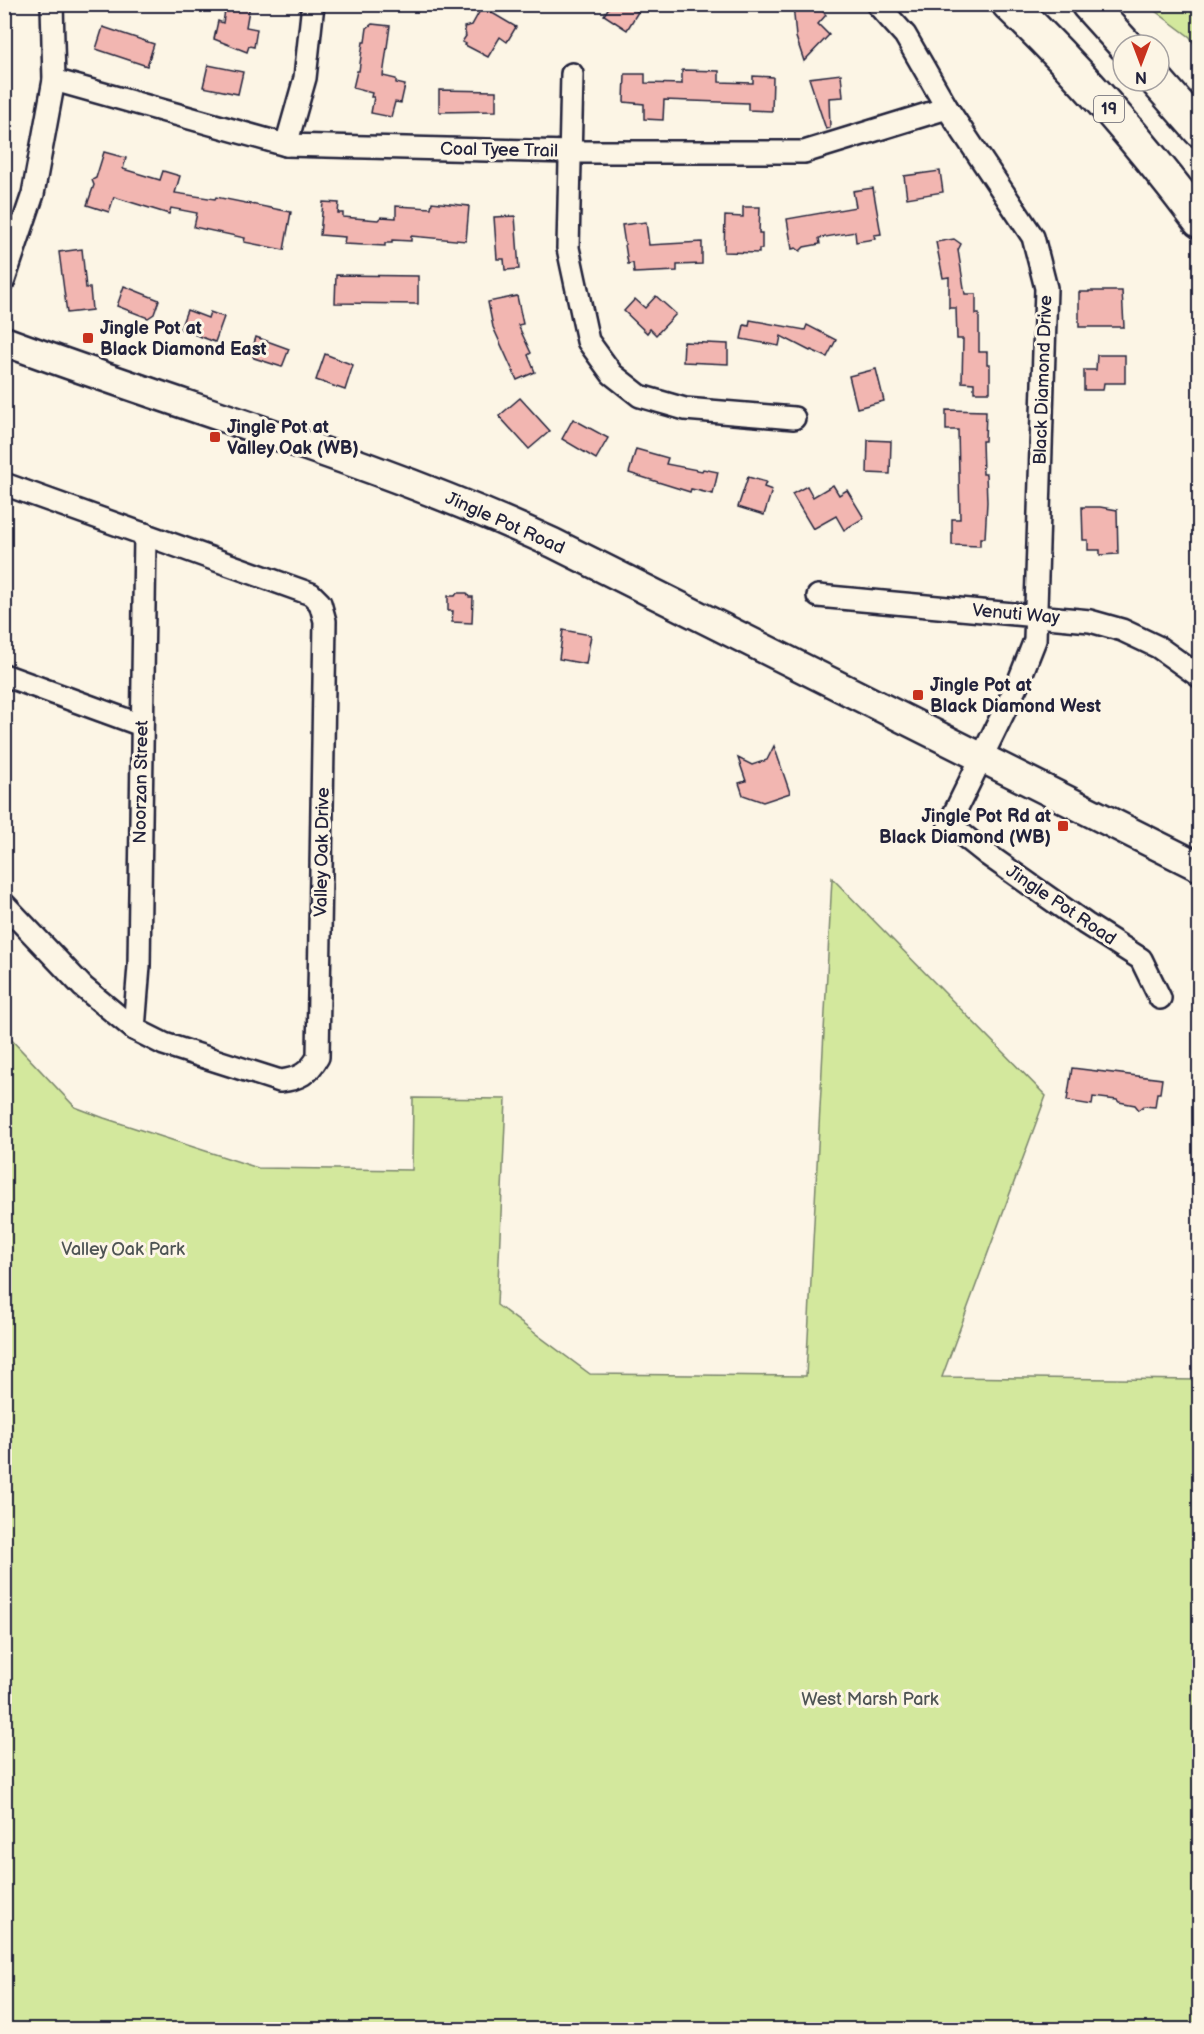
<svg xmlns="http://www.w3.org/2000/svg" width="1204" height="2034" viewBox="0 0 1204 2034" font-family="'Balsamiq Sans',sans-serif">
	<rect width="100%" height="100%" fill="#fcf5e5"/>
	<filter id="ink" filterUnits="userSpaceOnUse"><feTurbulence type="fractalNoise" baseFrequency=".0167" numOctaves="2"/><feDisplacementMap in="SourceGraphic" scale="12" xChannelSelector="R" yChannelSelector="G"/><feConvolveMatrix kernelMatrix="1 2 1 2 8 2 1 2 1" color-interpolation-filters="sRGB"/></filter>
	<g filter="url(#ink)">
		<!-- green -->
		<g fill="#d3e89d" stroke="#7a856c" stroke-width="1.5">
			<path d="M1147 5H1199V51L1190 37Z"/>
			<path d="M832 878 1046 1096 942 1377 1199 1380V2029H5V1033L75 1107 104 1118 258 1168 412 1170 413 1098 506 1099 497 1305 590 1374 806 1376Z"/>
		</g>
		<!-- building -->
		<g fill="#f2b6b1" stroke="#22223b" stroke-width="1.5">
			<path d="M226 4H250L246 27 257 29 254 47 249 46 247 52 214 39 218 21 223 23Z"/>
			<path d="M611 4H626L638 12 627 30 604 15Z"/>
			<path d="M793 4H816L826 15 818 24 829 35 804 61 796 37Z"/>
			<path d="M482 7 516 27 507 42 500 37 488 57 465 45 466 44 462 42 466 36 464 27 472 25Z"/>
			<path d="M372 24 390 26 383 76 396 79V83L405 85 401 103 395 102 391 117 371 113 374 97H371L372 93 353 88 357 71H359L363 42H365L367 28Z"/>
			<path d="M103 27 154 44 147 66 96 49Z"/>
			<path d="M208 65 243 72 238 94 203 87Z"/>
			<path d="M682 70 719 71V82L753 83V76L773 77 772 111 748 110V103L664 100 663 120 644 119V104L624 102 625 74H645V83L682 84Z"/>
			<path d="M841 74 843 97 829 98 830 128 826 129 809 78Z"/>
			<path d="M439 90 496 91V111L439 112Z"/>
			<path d="M104 152 126 158 123 169 160 180 163 171 180 176 175 193 215 199 216 197 291 212 284 250 244 242 245 238 194 227 197 213 171 208 169 214 114 197 109 212 87 205 94 185 92 180 96 178Z"/>
			<path d="M940 171 943 192 907 198 904 176Z"/>
			<path d="M873 188 881 234 874 235 875 239 856 242 855 232 819 238 820 244 804 247 800 251 796 248 792 249 787 219 856 207 853 191Z"/>
			<path d="M323 202 339 203 338 213H343V217L378 220 381 217 396 218V206L431 208 432 202 469 206 466 241 411 236V241L392 240V243H385V246L344 244 345 237 320 235Z"/>
			<path d="M743 207H760L759 233H762V249H759V253L724 252 725 216 743 217Z"/>
			<path d="M515 216 519 269 505 270 504 259H497L494 217Z"/>
			<path d="M646 222 649 245 702 242V264L677 265V271L634 273 633 263 628 264 622 225Z"/>
			<path d="M954 239 961 244 958 250 965 294H976V314H979V352H987V364H990V392H974V383L962 382 963 339H957L956 308H949V277L943 278 936 242Z"/>
			<path d="M82 249 86 288H90L92 310 67 313 59 252Z"/>
			<path d="M336 275 418 276V304L335 303Z"/>
			<path d="M124 286 159 300 154 314 148 318 117 306Z"/>
			<path d="M1089 291H1122L1124 327H1079V292H1089Z"/>
			<path d="M517 296 523 324 518 325 531 353 528 355 535 372 517 380 493 327 488 302Z"/>
			<path d="M656 296 676 314 656 335 650 329 647 333 624 311 635 299 645 308Z"/>
			<path d="M187 310 208 318 210 312 224 317 215 342 180 329Z"/>
			<path d="M750 320 805 330 807 325 836 340 827 357 811 350 810 351 781 336 779 346 741 339 744 325 749 326Z"/>
			<path d="M256 337 289 349 282 367 254 358 251 353Z"/>
			<path d="M684 342 728 344V364L683 362Z"/>
			<path d="M325 354 353 365 345 390 316 380Z"/>
			<path d="M1097 355H1125V383H1104L1103 390H1084V370H1096Z"/>
			<path d="M876 369 884 401 857 408 849 376Z"/>
			<path d="M520 398 550 431 529 449 499 416Z"/>
			<path d="M946 410 986 411 985 441H982L983 474H986L987 502 985 538H980V546L952 545V519H960L958 430H946Z"/>
			<path d="M573 419 608 438 596 459 562 439Z"/>
			<path d="M868 440 891 441 890 474 867 473Z"/>
			<path d="M636 449 668 458 666 464 702 471 703 469 718 472 713 494 691 489 690 492 629 473Z"/>
			<path d="M748 477 766 482 764 487 772 490 764 515 738 507Z"/>
			<path d="M833 485 839 495 847 490 864 518 844 530 836 516 813 529 792 494 807 486 813 497Z"/>
			<path d="M1082 507H1100L1117 510 1118 554 1100 555V550H1088V540H1083Z"/>
			<path d="M457 593H467L469 597H473L472 623 452 622 453 611H448V596H455Z"/>
			<path d="M563 630 591 635 586 664 559 659Z"/>
			<path d="M774 746 790 793 763 802 743 795 739 783 746 781 738 758 752 765 767 760Z"/>
			<path d="M1072 1068 1162 1079 1160 1093H1157L1155 1107 1144 1106 1139 1110 1135 1105 1119 1102 1117 1100 1093 1097 1092 1105 1067 1101Z"/>
		</g>
		<g fill="none" stroke-linecap="round" stroke-linejoin="round">
			<!-- street casing -->
			<g stroke="#22223b" stroke-width="26">
				<g id="street">
					<path d="M877 4 905 35 947 108 1033 237 1046 288 1035 640 1018 683 949 824 988 855 1086 924 1141 959 1160 998"/>
					<path d="M572 74 568 248 588 341 612 374 640 396 685 409 794 418"/>
					<path d="M54 80 286 145 571 152H804L947 108"/>
					<path d="M286 145 305 78 313 4"/>
					<path d="M4 280 33 194 54 80 52 4"/>
					<path d="M4 484 311 594 320 603 325 621 318 1057C309 1073 299 1079 280 1081L164 1044 134 1029 83 987 4 904"/>
					<path d="M818 596 1090 621 1122 630 1158 647 1200 677"/>
					<path d="M4 675 141 725"/>
					<path d="M134 1029 139 966 145 534"/>
				</g>
			</g>
			<!-- secondary casing -->
			<g stroke="#22223b" stroke-width="33">
				<path id="secondary" d="M4 341C187 409 375 461 553 543L1200 867"/>
			</g>
			<!-- highway casing -->
			<g stroke="#22223b" stroke-width="38">
				<g id="highway">
					<path d="M1009 4C1079 71 1142 144 1200 221"/>
					<path d="M1088 4 1125 45"/>
					<path d="M1157 81 1200 130"/>
				</g>
			</g>
			<!-- street -->
			<use href="#street" stroke="#fcf5e5" stroke-width="21"/>
			<!-- secondary -->
			<use href="#secondary" stroke="#fcf5e5" stroke-width="28"/>
			<!-- highway -->
			<use href="#highway" stroke="#fcf5e5" stroke-width="33"/>
		</g>
	</g>
	<!-- markers -->
	<g fill="#c8321e" stroke="#fcf5e5" stroke-width="2">
		<rect x="82" y="332" width="12" height="12" rx="3"/>
		<rect x="209" y="431" width="12" height="12" rx="3"/>
		<rect x="912" y="689" width="12" height="12" rx="3"/>
		<rect x="1057" y="820" width="12" height="12" rx="3"/>
	</g>
	<g text-anchor="middle" dominant-baseline="central" stroke-width="6" stroke-linejoin="round" paint-order="stroke">
		<!-- shield labels -->
		<rect fill="#fcf5e5" stroke="#63616e" stroke-width="1.5" x="1094" y="96" width="30" height="26" rx="4.5"/>
		<g font-size="16" font-weight="bold" fill="#22223b">
			<text x="1109" y="109">19</text>
		</g>
		<!-- street labels -->
		<g font-size="18" fill="#22223b" stroke="#fcf5e5">
			<text transform="translate(499 150) rotate(1)">Coal Tyee Trail</text>
			<text transform="translate(1043 380) rotate(-88)">Black Diamond Drive</text>
			<text transform="translate(505 523) rotate(24)">Jingle Pot Road</text>
			<text transform="translate(1016 614) rotate(5)">Venuti Way</text>
			<text transform="translate(141 782) rotate(-89)">Noorzan Street</text>
			<text transform="translate(322 852) rotate(-89)">Valley Oak Drive</text>
			<text transform="translate(1061 905) rotate(34)">Jingle Pot Road</text>
		</g>
		<!-- poi labels -->
		<g font-size="18" font-weight="bold" fill="#22223b" stroke="#fcf5e5" text-anchor="start">
			<text x="100" y="328">Jingle Pot at<tspan x="100" dy="21">Black Diamond East</tspan></text>
			<text x="227" y="427">Jingle Pot at<tspan x="227" dy="21">Valley Oak (WB)</tspan></text>
			<text x="930" y="685">Jingle Pot at<tspan x="930" dy="21">Black Diamond West</tspan></text>
			<text x="1051" y="816" text-anchor="end">Jingle Pot Rd at<tspan x="1051" dy="21">Black Diamond (WB)</tspan></text>
		</g>
		<!-- park labels -->
		<g font-size="18" fill="#4e5454" stroke="#fcf5e5">
			<text x="123" y="1249">Valley Oak Park</text>
			<text x="870" y="1699">West Marsh Park</text>
		</g>
	</g>
	<!-- margin -->
	<rect width="1204" height="2034" fill="none" stroke="#fcf5e5" stroke-width="24"/>
	<rect x="12" y="12" width="1180" height="2010" fill="none" stroke="#22223b" stroke-width="2" filter="url(#ink)"/>
	<!-- north arrow -->
	<g transform="translate(1141 63) rotate(180)"><circle r="28" fill="#fcf5e5" stroke="#a5a1a1" stroke-width="1.5"/>
	<path d="M0-4.5L10 22L0 15L-10 22Z" fill="#c8321e"/>
	<text y="-9" font-size="16" font-weight="bold" text-anchor="middle" fill="#22223b">N</text>
	</g>
</svg>
